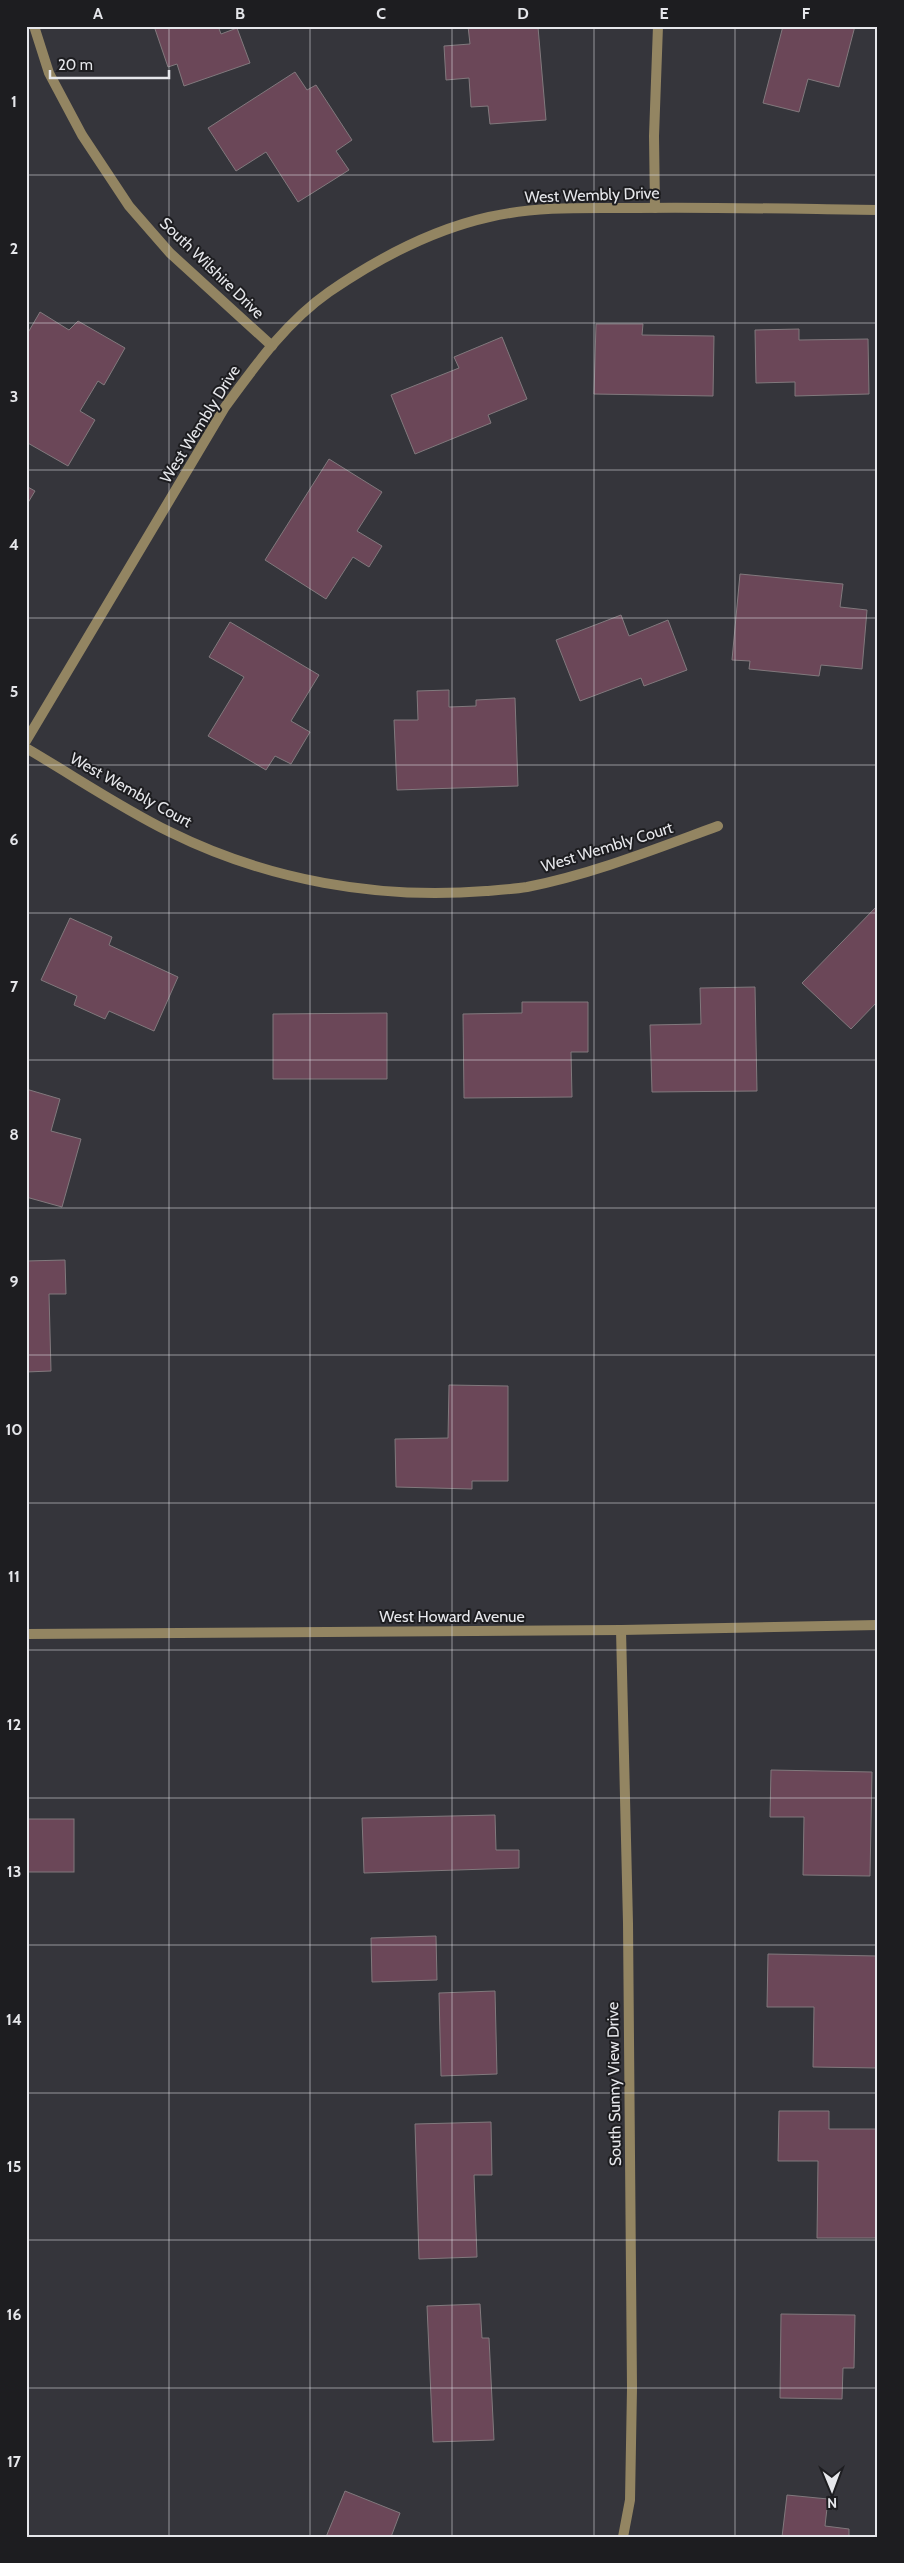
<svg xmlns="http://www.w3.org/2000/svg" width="904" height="2563" viewBox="0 0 904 2563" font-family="Cabin,sans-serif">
	<rect width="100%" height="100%" fill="#35353b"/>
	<!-- building -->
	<g fill="#6b4758" stroke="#81797d">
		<path d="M154 26H218L221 34 237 28 250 63 184 86 177 64 168 67Z"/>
		<path d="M468 26 538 27 546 120 490 124 488 106 471 107 469 78 446 80 444 46 470 44Z"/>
		<path d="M783 26H855L839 87 808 79 799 112 763 103Z"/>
		<path d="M295 72 307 90 316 85 352 140 336 151 349 170 298 202 266 152 236 171 208 128Z"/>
		<path d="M40 312 69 330 78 321 125 348 104 385 98 381 80 411 95 420 68 466 26 442V336Z"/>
		<path d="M596 324H643L642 335 714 336 713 396 594 394Z"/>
		<path d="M799 329V340L868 339 869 394 795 396V382L756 383 755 330Z"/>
		<path d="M502 337 527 399 488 415 491 423 415 454 391 395 459 368 454 357Z"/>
		<path d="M329 459 382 492 357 531 382 546 369 567 353 557 326 599 265 560Z"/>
		<path d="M26 486 35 491 26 506Z"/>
		<path d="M740 574 843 584 840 607 867 610 862 669 821 665 819 676 749 669 750 661 732 660Z"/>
		<path d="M621 615 629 636 668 620 687 670 644 686 641 678 580 701 556 640Z"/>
		<path d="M230 622 319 675 291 721 310 732 291 764 275 756 266 770 208 736 244 677 209 657Z"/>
		<path d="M449 690V707L476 706V700L515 698 518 786 397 790 394 720H418L417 691Z"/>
		<path d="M878 905V1001L851 1029 802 983Z"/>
		<path d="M70 918 112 937 109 945 178 977 154 1031 109 1011 105 1019 74 1005 77 996 41 980Z"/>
		<path d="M755 987 757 1091 652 1092 650 1025 701 1024 700 988Z"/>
		<path d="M522 1002H588V1052H571L572 1097 464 1098 463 1014 522 1013Z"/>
		<path d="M387 1013V1079H273V1014Z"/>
		<path d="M26 1089 60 1099 51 1131 81 1139 62 1207 26 1197Z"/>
		<path d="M65 1260 66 1294H49L51 1371 26 1372V1261Z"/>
		<path d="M449 1385 508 1386V1481H472V1489L396 1487 395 1439 448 1438Z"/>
		<path d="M771 1770 872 1772 870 1876 803 1875 804 1817H770Z"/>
		<path d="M495 1815 496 1850H519V1868L364 1873 362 1818Z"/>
		<rect x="26" y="1819" width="48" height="53"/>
		<path d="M436 1936 437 1980 372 1982 371 1938Z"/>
		<path d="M768 1954 878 1956V2068L813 2067 814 2007H767Z"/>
		<path d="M495 1991 497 2074 441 2076 439 1993Z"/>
		<path d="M779 2111H829V2129H878V2238H817L818 2161H778Z"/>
		<path d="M491 2122 492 2175H474L477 2257 419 2259 415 2124Z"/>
		<path d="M480 2304 482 2338H489L494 2440 433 2442 427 2306Z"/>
		<path d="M781 2314 855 2315 854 2368H843L842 2399 780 2398Z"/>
		<path d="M345 2491 400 2513 391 2537H326Z"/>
		<path d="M787 2495 828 2499 825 2526 849 2529V2537H782Z"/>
	</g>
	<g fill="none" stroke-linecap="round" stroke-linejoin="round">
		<!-- minor -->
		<g stroke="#938562" stroke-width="10">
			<path d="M34 26 49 73 82 135 129 206 170 253 272 346"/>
			<path d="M655 208 654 136 658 26"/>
			<path d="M26 741 225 407C255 366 286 322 329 292 377 259 431 230 489 217 537 206 586 208 636 208 716 207 797 209 878 210"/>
			<path d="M26 748C74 776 121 808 170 832 267 880 378 900 486 891 499 890 514 889 527 887 593 874 655 849 718 826"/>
			<path d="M621 1630 628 1923 632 2388 630 2500 623 2537"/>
		</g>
		<!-- tertiary -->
		<path stroke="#938562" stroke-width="10" d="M26 1634 621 1630 878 1625"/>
	</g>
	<!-- grid -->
	<path fill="none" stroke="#e6e7eb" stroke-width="1" stroke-opacity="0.55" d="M169 26V2537M310 26V2537M452 26V2537M594 26V2537M735 26V2537M26 175H878M26 323H878M26 470H878M26 618H878M26 765H878M26 913H878M26 1060H878M26 1208H878M26 1355H878M26 1503H878M26 1650H878M26 1798H878M26 1945H878M26 2093H878M26 2240H878M26 2388H878"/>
	<g text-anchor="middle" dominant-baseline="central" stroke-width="4" stroke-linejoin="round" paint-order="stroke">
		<!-- street labels -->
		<g font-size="16" fill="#e6e7eb" stroke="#1d1d20">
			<text transform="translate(592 195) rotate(-2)">West Wembly Drive</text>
			<text transform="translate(212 268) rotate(44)">South Wilshire Drive</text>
			<text transform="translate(200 424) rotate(-58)">West Wembly Drive</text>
			<text transform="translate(131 790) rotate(29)">West Wembly Court</text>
			<text transform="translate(607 847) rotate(-17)">West Wembly Court</text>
			<text x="452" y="1616">West Howard Avenue</text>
			<text transform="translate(614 2084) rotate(-91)">South Sunny View Drive</text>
		</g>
	</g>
	<!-- border -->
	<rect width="904" height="2563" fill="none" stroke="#1d1d20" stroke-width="55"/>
	<!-- north arrow -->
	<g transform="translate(832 2490) rotate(179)" stroke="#1d1d20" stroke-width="4" paint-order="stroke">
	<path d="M0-4L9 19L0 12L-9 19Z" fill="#e6e7eb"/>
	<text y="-8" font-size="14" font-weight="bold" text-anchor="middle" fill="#e6e7eb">N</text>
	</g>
	<!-- scale -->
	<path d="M50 70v8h119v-8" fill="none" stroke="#e6e7eb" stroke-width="2.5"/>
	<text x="58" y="70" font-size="15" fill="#e6e7eb" stroke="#1d1d20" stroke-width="4" paint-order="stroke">20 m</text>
	<rect x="28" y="28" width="848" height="2508" fill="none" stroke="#e6e7eb" stroke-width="2"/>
	<g font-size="16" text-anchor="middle" font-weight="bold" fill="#e6e7eb">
		<text x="98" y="19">A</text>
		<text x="240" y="19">B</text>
		<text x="381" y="19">C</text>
		<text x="523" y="19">D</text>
		<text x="664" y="19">E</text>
		<text x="806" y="19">F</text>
		<text x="14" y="107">1</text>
		<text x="14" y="254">2</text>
		<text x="14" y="402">3</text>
		<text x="14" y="550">4</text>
		<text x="14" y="697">5</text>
		<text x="14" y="845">6</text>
		<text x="14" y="992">7</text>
		<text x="14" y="1140">8</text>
		<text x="14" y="1287">9</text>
		<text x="14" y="1435">10</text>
		<text x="14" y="1582">11</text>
		<text x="14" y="1730">12</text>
		<text x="14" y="1877">13</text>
		<text x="14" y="2025">14</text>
		<text x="14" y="2172">15</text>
		<text x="14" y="2320">16</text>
		<text x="14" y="2467">17</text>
	</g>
</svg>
